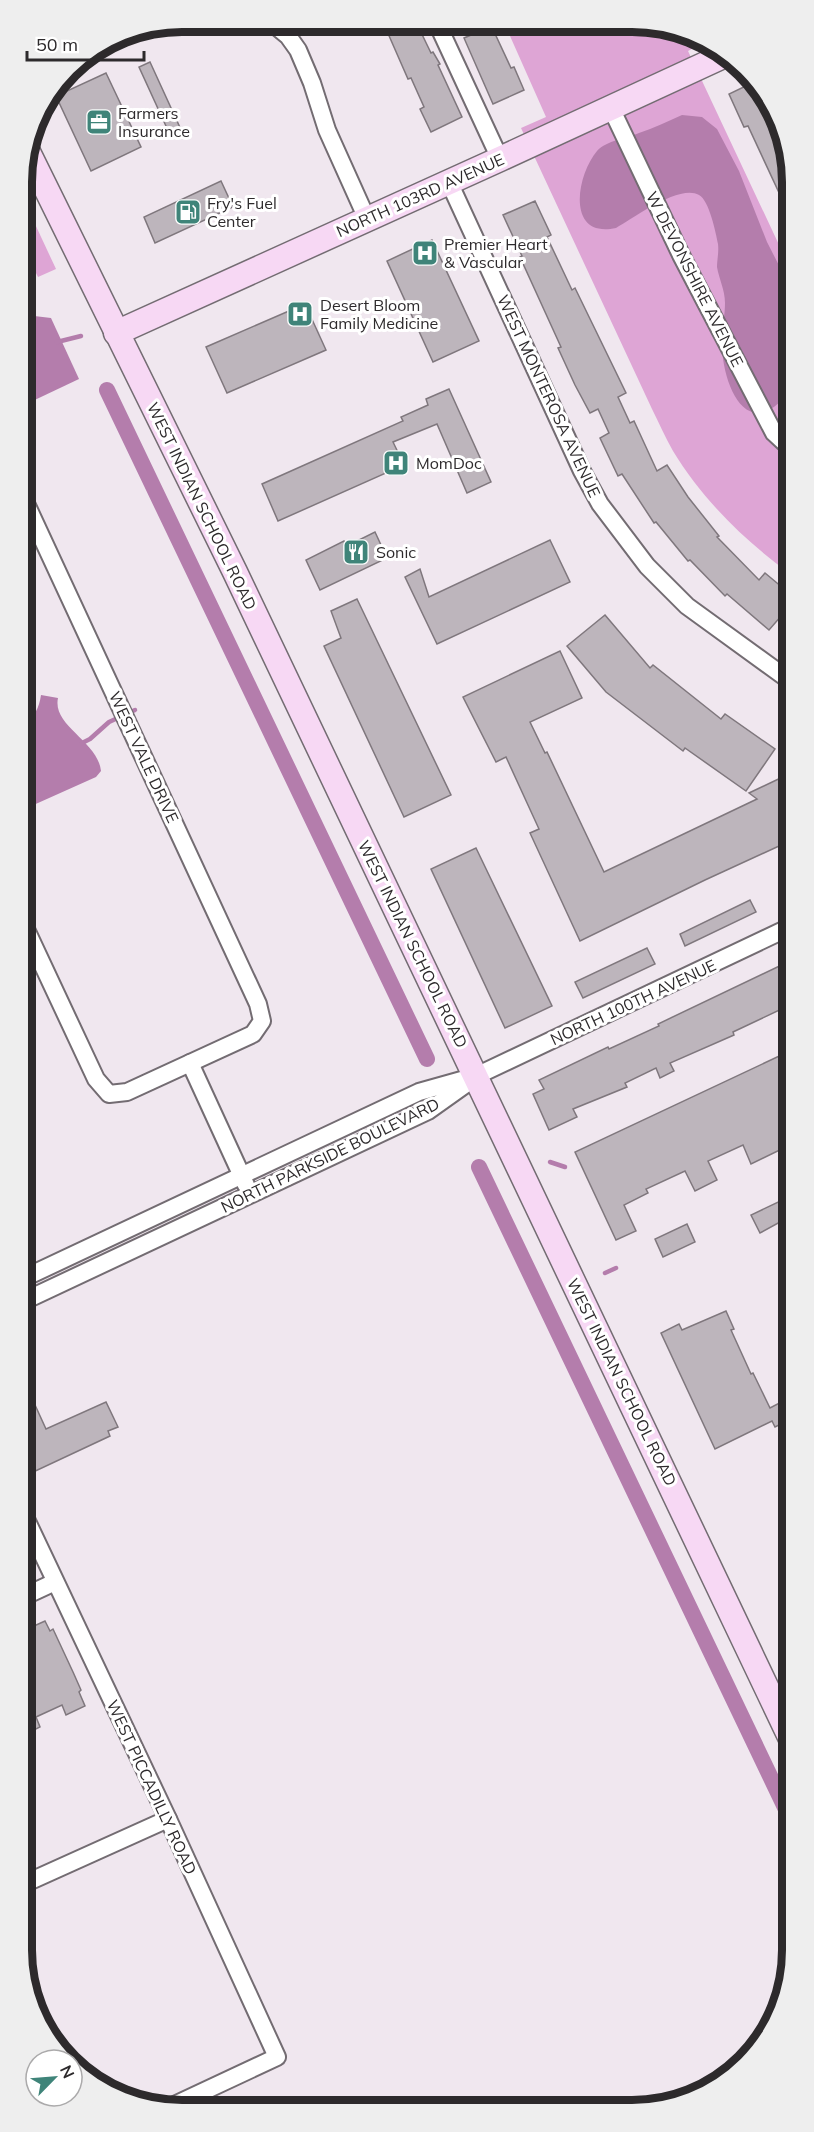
<svg xmlns="http://www.w3.org/2000/svg" width="814" height="2132" viewBox="0 0 814 2132" font-family="Mulish,sans-serif">
	<rect width="100%" height="100%" fill="#f0e7ef"/>
	<!-- green -->
	<g fill="#dea5d5">
		<path d="M514 23 663 24 701 44 688 51 788 264 789 573C744 540 702 499 673 451 665 437 659 423 652 409L521 128 546 117 506 27Z"/>
		<path d="M21 194 56 269 38 277 22 245Z"/>
	</g>
	<!-- water -->
	<g fill="#b47dac">
		<path d="M682 115 702 117 717 129 739 171 767 242 788 283V393C748 443 724 388 722 348 721 332 725 317 725 303 725 290 719 279 717 267 717 260 719 252 718 244 716 233 709 200 699 195 679 184 634 218 616 228 566 239 576 176 597 151 607 140 626 139 639 133 654 128 668 121 682 115Z"/>
		<path d="M26 315 51 318 79 379 22 406V317Z"/>
		<path d="M41 695 58 698C52 726 98 741 101 771L96 777 29 807 23 808V723C35 717 39 708 41 695Z"/>
	</g>
	<g fill="none" stroke-linecap="round" stroke-linejoin="round">
		<!-- stream -->
		<g stroke="#b47dac" stroke-width="4.5">
			<path d="M57 342 81 336"/>
			<path d="M82 743 90 739 109 722 135 710"/>
			<path d="M550 1162 565 1167"/>
			<path d="M605 1273 616 1268"/>
		</g>
		<!-- canal -->
		<g stroke="#b47dac" stroke-width="16">
			<path d="M107 390 427 1059"/>
			<path d="M479 1167 792 1822"/>
		</g>
	</g>
	<!-- building -->
	<g fill="#bdb5bc" stroke="#7f777d" stroke-width="1.5">
		<path d="M383 22H416L431 53 433 52 440 64 438 65 462 117 431 132 420 109 424 107 411 78 408 79Z"/>
		<path d="M475 23H490L511 68 514 67 524 90 493 104 464 38 471 35 467 27Z"/>
		<path d="M150 62 182 132 171 137 139 67Z"/>
		<path d="M106 73 141 147 91 171 56 96Z"/>
		<path d="M754 82 772 114 783 140 787 139 788 140V212L748 126 744 127 729 94Z"/>
		<path d="M221 181 233 207 155 243 144 217Z"/>
		<path d="M535 201 551 235 547 237 572 290 575 288 626 393 618 397 630 423 634 421 657 471 667 465 688 497 719 536 717 537 759 580 765 573 789 593V607L769 630 727 594 725 596 690 560 688 561 656 522 654 523 622 474 618 476 600 438 609 433 598 409 590 413 575 385 558 348 561 347 520 257 522 256 503 215Z"/>
		<path d="M432 240 479 341 433 362 387 261Z"/>
		<path d="M305 304 326 350 227 393 206 347Z"/>
		<path d="M449 389 491 482 467 493 437 424 393 442 404 465 278 521 262 484 403 421 401 417 428 405 426 399Z"/>
		<path d="M375 532 387 558 320 590 306 560 344 541 347 546Z"/>
		<path d="M550 540 570 582 437 644 405 577 420 569 429 597Z"/>
		<path d="M357 599 451 795 404 817 324 646 341 638 331 611Z"/>
		<path d="M605 615 650 668 653 665 721 719 725 714 775 749 746 791 685 748 683 751 606 692 567 646Z"/>
		<path d="M560 651 582 698 530 722 545 753 547 752 604 872 757 799 749 793 789 774 790 841 705 880 580 941 530 833 539 829 506 757 496 762 463 697Z"/>
		<path d="M476 848 552 1006 505 1028 431 869Z"/>
		<path d="M750 900 756 912 685 946 680 934Z"/>
		<path d="M647 948 655 964 583 998 575 982Z"/>
		<path d="M790 961V1005L733 1032 734 1035 670 1063 674 1071 660 1078 656 1068 625 1083 627 1087 573 1109 577 1117 549 1130 533 1094 544 1089 539 1080 608 1047 609 1049 659 1026 658 1024Z"/>
		<path d="M790 1051V1145L751 1164 743 1145 708 1161 717 1180 695 1191 685 1171 646 1189 648 1193 624 1205 636 1231 616 1240 575 1152Z"/>
		<path d="M791 1196V1216L760 1233 751 1215Z"/>
		<path d="M687 1224 695 1242 663 1257 655 1239Z"/>
		<path d="M726 1311 734 1329 731 1330 751 1374 753 1373 770 1408 791 1397V1419L775 1427 772 1421 715 1449 661 1333 679 1324 682 1330Z"/>
		<path d="M25 1383 46 1429 106 1402 118 1427 108 1431 110 1436 29 1474 25 1466Z"/>
		<path d="M45 1621 50 1631 53 1629 73 1672 81 1690 79 1692 85 1706 66 1715 62 1705 36 1717 40 1727 26 1734 25 1630Z"/>
	</g>
	<g fill="none" stroke-linecap="round" stroke-linejoin="round">
		<!-- street casing -->
		<g stroke="#736c72" stroke-width="20">
			<g id="street">
				<path d="M271 22 288 36 298 50 312 83 327 130 367 219"/>
				<path d="M437 23 500 159"/>
				<path d="M611 108 681 255 774 433 788 446"/>
				<path d="M449 182 582 471 600 504 647 566 687 606 789 680"/>
				<path d="M22 495 258 1004 262 1021 253 1034 127 1092 109 1094 96 1079 23 923"/>
				<path d="M190 1063 246 1185"/>
				<path d="M24 1278 419 1092 476 1076 790 927"/>
				<path d="M24 1301 428 1111 466 1084"/>
				<path d="M25 1517 168 1819 277 2057 168 2108"/>
				<path d="M25 1596 55 1582"/>
				<path d="M26 1883 168 1819"/>
			</g>
		</g>
		<!-- secondary casing -->
		<g stroke="#736c72" stroke-width="27">
			<g id="secondary">
				<path d="M27 150 235 572 792 1741"/>
				<path d="M116 333 500 159 723 56"/>
			</g>
		</g>
		<!-- street -->
		<use href="#street" stroke="#fff" stroke-width="16"/>
		<!-- secondary -->
		<use href="#secondary" stroke="#f7d8f4" stroke-width="24"/>
	</g>
	<!-- icons -->
	<defs>
		<g id="office-square" transform="scale(1.35)"><rect x="-9" y="-9" width="18" height="18" rx="4" fill="#3f8479" stroke="#fff"/><path d="M-6-3h4V-5.5h4V-3h4V5H-6ZM-1-4.5V-3h2v-1.5ZM-6 0V1H6V0Z" fill="#fff"/></g>
		<g id="fuel-square" transform="scale(1.35)"><rect x="-9" y="-9" width="18" height="18" rx="4" fill="#3f8479" stroke="#fff"/><path d="M-5.5-6h7V0h2V4h1.3V-2.5L3-4.5l.8-.8L6-3V5H2.5V1h-1V6h-7ZM-4.2-4.7v3.2H.2V-4.7Z" fill="#fff"/></g>
		<g id="hospital-square" transform="scale(1.35)"><rect x="-9" y="-9" width="18" height="18" rx="4" fill="#3f8479" stroke="#fff"/><path d="M-5-5h3v3.5h4V-5h3V5h-3V1.5h-4V5h-3Z" fill="#fff"/></g>
		<g id="restaurant-square" transform="scale(1.35)"><rect x="-9" y="-9" width="18" height="18" rx="4" fill="#3f8479" stroke="#fff"/><path d="M-5-6h1v4h1v-4h1v4h1v-4h1v5L-1.5 .5V6h-2V.5L-5-1ZM5-6V6H3V1.5H1.5Q1.5-4 5-6Z" fill="#fff"/></g>
	</defs>
	<g fill-rule="evenodd">
		<use href="#office-square" x="99" y="122"/>
		<use href="#fuel-square" x="188" y="212"/>
		<use href="#hospital-square" x="425" y="253"/>
		<use href="#hospital-square" x="300" y="314"/>
		<use href="#hospital-square" x="396" y="463"/>
		<use href="#restaurant-square" x="356" y="552"/>
	</g>
	<g text-anchor="middle" dominant-baseline="central" stroke-width="6" stroke-linejoin="round" paint-order="stroke">
		<!-- poi labels -->
		<g font-size="16" fill="#2d2a2c" stroke="#fff" text-anchor="start">
			<text x="118" y="113">Farmers<tspan x="118" dy="18">Insurance</tspan></text>
			<text x="207" y="203">Fry's Fuel<tspan x="207" dy="18">Center</tspan></text>
			<text x="444" y="244">Premier Heart<tspan x="444" dy="18">&amp; Vascular</tspan></text>
			<text x="320" y="305">Desert Bloom<tspan x="320" dy="18">Family Medicine</tspan></text>
			<text x="416" y="463">MomDoc</text>
			<text x="376" y="552">Sonic</text>
		</g>
		<!-- street labels -->
		<g font-size="16" fill="#2d2a2c" stroke="#fff">
			<text transform="translate(420 195) rotate(-24)">NORTH 103RD AVENUE</text>
			<text transform="translate(695 279) rotate(63)">W DEVONSHIRE AVENUE</text>
			<text transform="translate(549 396) rotate(65)">WEST MONTEROSA AVENUE</text>
			<text transform="translate(202 506) rotate(64)">WEST INDIAN SCHOOL ROAD</text>
			<text transform="translate(144 757) rotate(65)">WEST VALE DRIVE</text>
			<text transform="translate(413 944) rotate(64)">WEST INDIAN SCHOOL ROAD</text>
			<text transform="translate(633 1002) rotate(-25)">NORTH 100TH AVENUE</text>
			<text transform="translate(330 1155) rotate(-26)">NORTH PARKSIDE BOULEVARD</text>
			<text transform="translate(622 1382) rotate(64)">WEST INDIAN SCHOOL ROAD</text>
			<text transform="translate(152 1787) rotate(65)">WEST PICCADILLY ROAD</text>
		</g>
	</g>
	<!-- crop -->
	<path d="M0 0H814V2132H0ZM182 32H632A150 150 0 0 1 782 182V1950A150 150 0 0 1 632 2100H182A150 150 0 0 1 32 1950V182A150 150 0 0 1 182 32Z" fill="#eee" fill-rule="evenodd"/>
	<path fill="none" stroke="#2d2a2c" stroke-width="8" d="M182 32H632A150 150 0 0 1 782 182V1950A150 150 0 0 1 632 2100H182A150 150 0 0 1 32 1950V182A150 150 0 0 1 182 32Z"/>
	<!-- north arrow -->
	<g transform="translate(54 2078) rotate(65)"><circle r="28" fill="#ffffff" stroke="#abaaab" stroke-width="1.5"/>
	<path d="M0-4.5L10 22L0 15L-10 22Z" fill="#3f8479"/>
	<text y="-9" font-size="16" font-weight="bold" text-anchor="middle" fill="#2d2a2c">N</text>
	</g>
	<!-- scale -->
	<path d="M27 51v9h117v-9" fill="none" stroke="#2d2a2c" stroke-width="3"/>
	<text x="36" y="51" font-size="18" fill="#2d2a2c" stroke="#ffffff" stroke-width="4.5" paint-order="stroke">50 m</text>
</svg>
